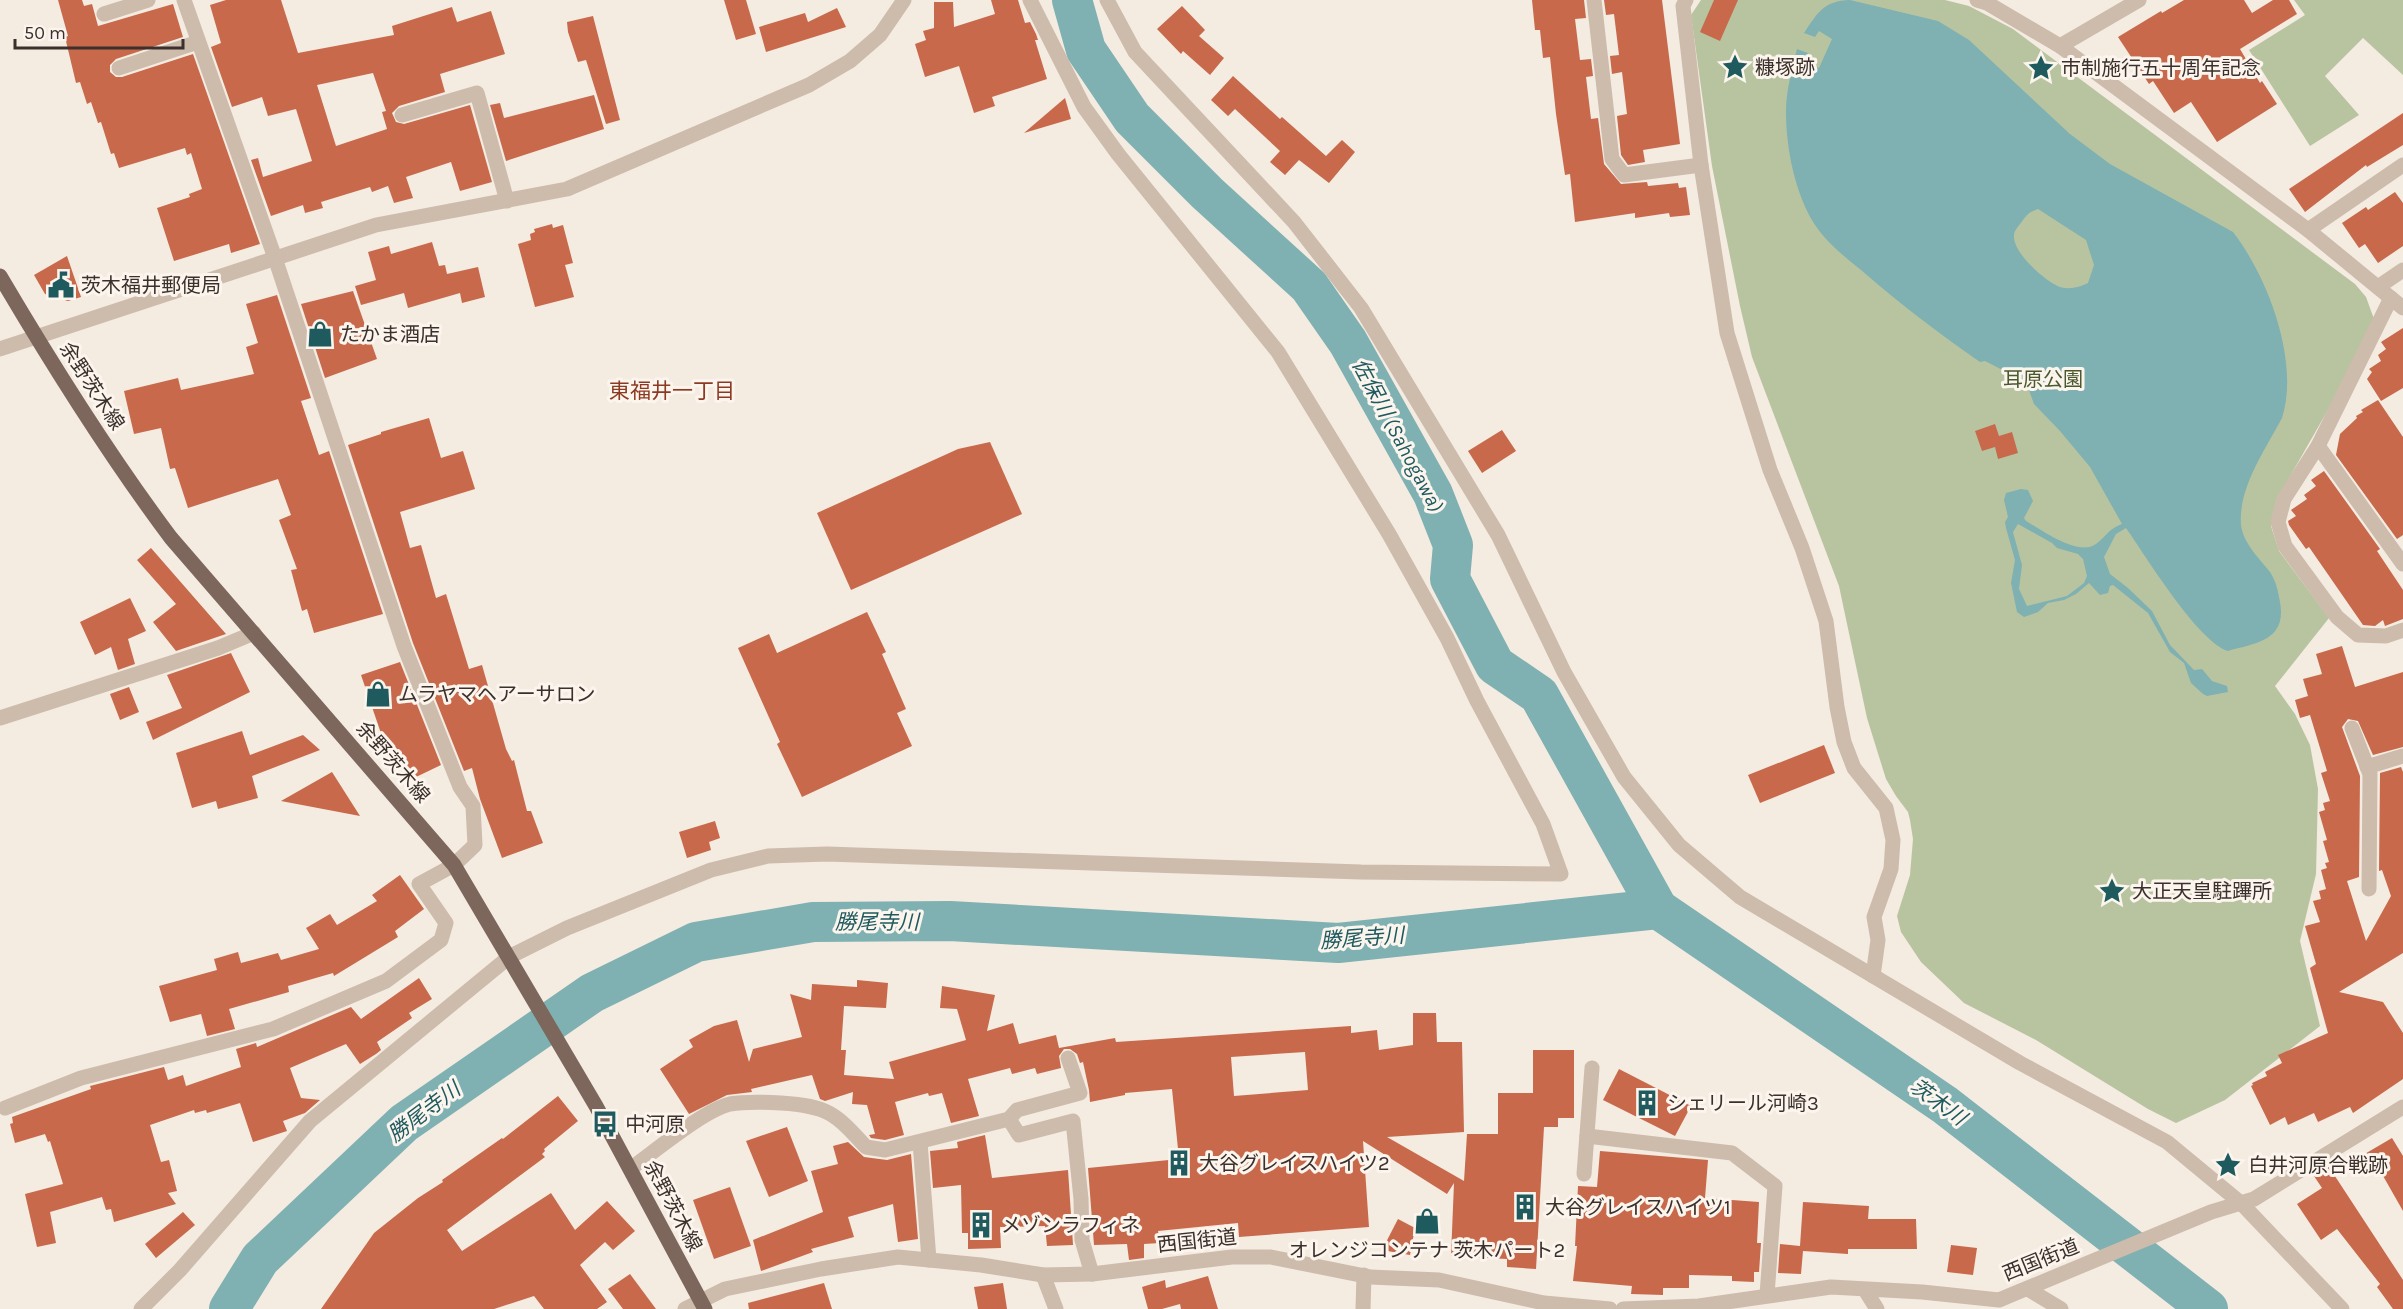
<svg xmlns="http://www.w3.org/2000/svg" width="2403" height="1309" viewBox="0 0 2403 1309" font-family="Karla,'Noto Sans JP',sans-serif">
	<rect width="100%" height="100%" fill="#f4ebe1"/>
	<!-- green -->
	<g fill="#b8c4a0">
		<path d="M1701 0H1945L1969 6 2013 29 2355 284 2366 297 2374 319 2341 387 2276 501 2271 526 2279 551 2329 618 2275 686 2295 714 2310 745 2318 789 2316 874 2300 941 2320 1026 2225 1100 2176 1123 2148 1109 2036 1040 1964 1003 1921 962 1901 932 1897 916 1910 875 1913 839 1910 820 1908 812 1896 796 1886 779 1867 718 1839 586 1752 357 1740 306 1712 166 1691 15Z"/>
		<path d="M2294 0H2403V75L2363 38 2325 76 2359 115 2310 146 2249 50 2305 15Z"/>
	</g>
	<!-- water -->
	<path fill="#7fb0b2" fill-rule="evenodd" d="M1850 0 1938 21 1969 40 2070 134 2110 164 2233 232C2268 277 2300 362 2282 418 2265 450 2238 488 2241 525 2243 543 2259 558 2270 572 2276 581 2278 591 2280 602 2287 641 2256 643 2228 651 2198 642 2145 555 2126 528L2116 534 2104 557 2110 574 2128 588 2152 611 2170 645 2194 670 2202 669 2212 681 2227 686 2228 692 2207 696 2203 694 2191 683 2184 663 2170 652 2148 613 2113 585 2110 586 2108 593 2100 595 2089 583 2076 594 2064 600 2048 603 2038 612 2024 617 2017 612 2011 583 2015 560 2006 528 2005 522 2008 517 2004 500 2006 493 2021 489 2028 490 2033 501 2024 518 2026 521C2042 530 2078 557 2096 544 2108 535 2107 530 2122 524L2090 467 2060 431 2034 404 2026 382 1985 361 1980 362C1938 333 1899 303 1861 270 1845 257 1827 243 1815 225 1795 194 1786 148 1786 112 1786 91 1792 69 1797 49L1808 53 1805 62 1819 68 1832 39 1819 31 1815 37 1804 33C1818 12 1824 1 1850 0ZM2038 209 2086 240 2094 265 2088 283C2080 287 2069 290 2060 287 2045 281 2013 253 2014 236 2014 231 2017 228 2020 224 2026 216 2028 212 2038 209ZM2018 524 2052 543 2057 548 2078 554 2083 559 2087 576 2084 583 2067 596 2027 606 2019 589 2022 565 2013 532Z"/>
	<g fill="none" stroke-linecap="round" stroke-linejoin="round">
		<!-- river -->
		<g stroke="#7fb0b2" stroke-width="40">
			<path d="M1072 0 1086 50 1132 118 1207 193 1309 286 1348 342 1433 494 1453 545 1450 579 1495 665 1539 695 1658 909 1945 1105 2208 1309"/>
			<path d="M229 1309 260 1259 404 1123 592 993 696 942 813 922 950 921 1338 943 1658 909"/>
		</g>
	</g>
	<!-- building -->
	<g fill="#c8694b" fill-rule="evenodd">
		<path d="M58 0H82L84 6 92 4 98 26 173 4 183 37 116 59 110 65V72L116 77H122L193 54 260 244 231 253 229 244 174 261 157 208 190 197 189 194 202 189 191 153 187 155 185 148 119 168 114 153 111 154 101 122 98 123 91 102 87 104 80 82 76 83 65 37 68 36Z"/>
		<path d="M226 0H281L298 53 394 35 392 26 452 7 457 22 491 11 505 54 440 74 445 92 399 106 392 113 396 122 404 124 470 105 492 182 460 191 451 162 406 177 413 198 394 203 388 186 372 192 370 187 321 202 323 208 305 213 303 205 271 216 251 160 258 158 263 177 312 161 296 109 268 116 262 97 232 107 211 47 221 43 210 5ZM373 73 386 111 382 112 387 129 336 146 317 85Z"/>
		<path d="M724 0H746L756 34 736 40Z"/>
		<path d="M991 0H1018L1025 23 1030 22 1036 34 1038 40H1035L1047 79 992 97 995 106 974 113 959 66 925 77 915 44 926 40 923 31 934 28V2H953L954 27 995 14Z"/>
		<path d="M1532 0H1584L1586 18 1575 19 1580 60 1591 59 1593 76 1586 77 1591 119 1598 118 1604 164 1621 184 1647 182 1648 186 1678 183 1679 188 1686 187 1690 215 1670 217 1669 213 1635 218V213L1575 222 1570 174 1565 175 1556 114 1550 57 1543 58 1540 30H1535Z"/>
		<path d="M1604 0H1662L1680 144 1643 150 1645 162 1628 165 1621 155 1617 116 1627 114 1622 72 1612 74 1610 56 1619 55 1614 14 1606 15Z"/>
		<path d="M1714 0H1738L1720 41 1700 32Z"/>
		<path d="M2184 0H2244L2252 13 2273 0H2289L2297 14 2240 49 2260 83 2262 81 2277 104 2217 142 2191 102 2174 113 2153 81 2149 84 2118 37 2161 11 2162 13Z"/>
		<path d="M1182 6 1205 30 1199 36 1224 58 1210 75 1183 51 1181 54 1157 29Z"/>
		<path d="M837 8 846 27 766 52 759 27 805 13 808 22Z"/>
		<path d="M593 16 620 120 606 124 586 60 578 62 568 32 567 22Z"/>
		<path d="M1233 76 1280 119 1282 117 1326 156 1342 140 1355 152 1329 183 1299 160 1285 175 1270 162 1280 151 1235 109 1228 116 1211 100Z"/>
		<path d="M594 95 604 129 506 161 490 105 500 103 504 118Z"/>
		<path d="M1065 98 1071 119 1024 133Z"/>
		<path d="M2403 113V145L2367 167 2366 165 2305 212 2289 189Z"/>
		<path d="M2395 192 2403 203V246L2378 263 2365 244 2359 248 2342 223 2366 207 2368 210Z"/>
		<path d="M552 224 553 228 563 225 573 263 565 265 574 297 535 307 518 244 531 240 530 234 535 232 534 229Z"/>
		<path d="M432 242 439 266 445 265 447 274 478 267 485 297 462 303 460 293 408 308 404 293 361 305 355 286 376 280 368 252 389 246 391 254Z"/>
		<path d="M67 256 81 297 68 301 45 294 34 275Z"/>
		<path d="M353 291 377 359 325 378 301 304Z"/>
		<path d="M277 295 311 398 301 401 319 455 329 451 383 614 314 633 307 609 302 611 291 570 297 569 279 520 291 515 278 479 188 508 175 468 170 469 161 428 134 434 124 391 178 378 181 390 254 374 246 347 258 343 246 304Z"/>
		<path d="M2403 328V388L2381 401 2367 379 2372 372 2369 369 2381 361 2378 355 2386 349 2381 342Z"/>
		<path d="M2378 400 2403 437V535L2397 539 2336 455 2340 434 2357 418 2356 416 2363 412 2361 410Z"/>
		<path d="M429 418 441 458 463 451 475 489 400 512 410 548 421 545 436 598 446 594 469 669 482 665 506 749 512 761 514 760 527 811H531L543 843 502 858 480 799 472 768 464 771 413 643 348 445 381 434V432Z"/>
		<path d="M1995 424 1999 436 2012 432 2018 453 1998 459 1995 447 1982 451 1975 431Z"/>
		<path d="M1502 430 1516 451 1482 473 1468 451Z"/>
		<path d="M990 442 1022 514 851 590 817 513 958 449Z"/>
		<path d="M2324 471 2380 549 2377 551 2403 590V619L2385 626 2383 620 2375 626 2363 625 2309 547 2306 549 2289 525 2288 521 2296 516 2291 510 2307 499 2304 495 2316 486 2311 480Z"/>
		<path d="M151 548 226 634 176 651 153 622 176 604 137 560Z"/>
		<path d="M130 598 146 631 128 639 135 664 118 670 111 647 95 655 80 622Z"/>
		<path d="M867 612 886 652 882 654 906 709 897 713 912 746 802 797 777 744 780 742 738 648 769 634 777 653Z"/>
		<path d="M2342 646 2355 687 2403 672V747L2373 755 2358 721 2348 719 2342 727 2360 776 2359 877 2347 881 2366 941 2391 896 2382 870 2379 871 2380 773 2401 767 2403 772V953L2339 992 2383 1002 2403 1033V1079L2353 1113 2350 1107 2318 1122 2314 1113 2288 1125 2285 1117 2270 1125 2251 1086 2253 1085 2252 1083 2267 1076 2265 1072 2282 1063 2278 1055 2328 1033 2310 968 2316 964 2305 926 2320 922 2313 901 2321 899 2319 891 2326 889 2321 870 2327 868 2325 863 2329 862 2323 841 2327 840 2319 812 2325 810 2323 803 2330 801 2321 773 2327 771 2310 715 2300 718 2295 700 2308 696 2303 679 2322 674 2316 654Z"/>
		<path d="M231 653 250 692 153 740 146 722 182 708 167 675Z"/>
		<path d="M400 662 441 765 416 777 381 744 384 742 361 675Z"/>
		<path d="M129 687 139 712 120 720 110 694Z"/>
		<path d="M242 731 250 755 303 735 320 750 252 776 258 798 218 809 216 801 192 808 176 753Z"/>
		<path d="M1824 745 1835 773 1760 803 1748 775Z"/>
		<path d="M332 772 360 816 281 801Z"/>
		<path d="M715 821 720 838 709 842 711 850 687 858 679 832Z"/>
		<path d="M400 875 424 909 395 931 398 937 334 976 333 973 288 986 289 992 229 1009 235 1029 207 1036 201 1014 170 1022 159 986 217 970 214 959 238 952 241 963 278 953 281 960 319 949 306 928 330 914 337 925 377 901 372 895Z"/>
		<path d="M419 978 432 999 409 1013 412 1018 377 1042 381 1050 376 1054 360 1064 346 1044 290 1068 301 1098 320 1100 305 1113 283 1121 287 1131 253 1142 240 1103 207 1113 206 1110 195 1113 194 1110 150 1125 161 1162 169 1160 177 1191 168 1193 176 1204 114 1222 111 1209 106 1210 102 1197 50 1212 56 1243 37 1247 25 1194 63 1184 50 1141 48 1142 45 1134 15 1143 10 1124 13 1123 12 1117 91 1089 90 1086 164 1067 168 1080 183 1075 186 1086 241 1067 236 1049 256 1043 257 1047 351 1007 361 1019Z"/>
		<path d="M857 980 888 983 886 1008 844 1006 841 1050H846L844 1075 894 1079 889 1062 966 1040 957 1009 940 1008 942 986 995 995 987 1031 1013 1023 1019 1044 1056 1035 1059 1048 1115 1038 1116 1042 1351 1026V1033L1377 1030 1379 1050 1413 1045V1013H1436L1437 1042H1462L1464 1132 1387 1137 1464 1181 1467 1134H1498V1093H1533V1050H1574V1118H1558V1127H1544L1536 1269 1507 1267V1259L1451 1256 1454 1183 1447 1194 1363 1141 1369 1227 1239 1237 1238 1223 1158 1231 1160 1243 1144 1244V1258L1129 1260 1127 1244 1094 1245 1088 1168 1179 1159 1172 1089 1125 1093V1095L1090 1102 1089 1090 1083 1062 1080 1063 1077 1054 1070 1049H1064L1059 1056 1061 1068 1037 1074 1035 1068 1012 1074 1010 1068 968 1079 979 1116 951 1123 942 1093 929 1096 928 1093 895 1102 904 1135 885 1140 871 1138 869 1135 875 1134 867 1105 852 1104 853 1092 825 1101 820 1099 812 1075 751 1089 752 1092 727 1095 689 1114 660 1069 693 1047 689 1040 714 1026 737 1020 749 1062 753 1049 802 1037 790 994 811 1000 812 984 857 987ZM1305 1052 1308 1090 1234 1096 1231 1057Z"/>
		<path d="M1619 1069 1691 1106 1675 1136 1603 1100Z"/>
		<path d="M558 1096 578 1121 544 1149 545 1151 542 1154 545 1157 447 1230 462 1251 551 1193 575 1230 607 1201 635 1231 613 1250 605 1242 580 1265 607 1302 597 1309H544L534 1296 494 1309H321L374 1233 418 1198 443 1182 442 1180 502 1138 503 1139Z"/>
		<path d="M787 1127 808 1181 769 1197 746 1141Z"/>
		<path d="M985 1135 992 1178 1068 1170 1073 1245 1047 1246 1045 1226 1000 1227 1001 1248 968 1249V1233H962L961 1185 933 1188 930 1151 958 1148 957 1142Z"/>
		<path d="M2392 1138 2403 1156V1211L2378 1167 2372 1171 2363 1155Z"/>
		<path d="M848 1142 864 1157 887 1160 911 1154 918 1239 898 1242 893 1204 848 1217 854 1237 811 1249 813 1252 761 1271 753 1240 823 1212 811 1171 838 1164 833 1146Z"/>
		<path d="M1600 1151 1708 1160 1705 1198 1759 1202 1757 1243H1761L1759 1272H1754V1282L1732 1281V1276L1689 1275V1288H1663V1295L1631 1294 1632 1286 1573 1281 1577 1246H1575L1578 1186 1597 1187Z"/>
		<path d="M2329 1167 2403 1280V1309H2393L2377 1287 2380 1284 2337 1229 2321 1240 2297 1204 2322 1188 2314 1176Z"/>
		<path d="M730 1187 751 1246 714 1259 693 1200Z"/>
		<path d="M1803 1202 1869 1206 1868 1219H1916L1917 1249H1848V1254L1803 1251 1801 1274 1778 1273 1780 1244 1800 1246Z"/>
		<path d="M183 1212 195 1225 156 1258 145 1244Z"/>
		<path d="M1398 1219 1415 1228 1410 1255 1382 1250Z"/>
		<path d="M1951 1245 1977 1248 1973 1275 1947 1272Z"/>
		<path d="M630 1274 656 1309H623L608 1289Z"/>
		<path d="M1208 1276 1218 1309H1181L1180 1304 1162 1309H1148L1142 1287 1165 1280 1166 1288Z"/>
		<path d="M824 1283 832 1309H749L748 1303Z"/>
		<path d="M1003 1283 1007 1309H978L974 1287Z"/>
	</g>
	<g fill="none" stroke-linecap="round" stroke-linejoin="round">
		<!-- minor -->
		<g stroke="#cdbbac" stroke-width="15">
			<path d="M1107 0 1135 52 1294 222 1361 308 1498 535 1564 672 1624 777 1679 845 1740 897 2020 1063 2167 1142 2242 1204 2342 1309"/>
			<path d="M1594 0 1612 159 1624 175 1701 165"/>
			<path d="M1686 0 1683 6 1701 165 1727 333 1770 470 1802 548 1826 621 1837 707 1844 742 1854 768 1886 808 1893 840 1891 869 1874 917 1878 940 1873 976"/>
			<path d="M1977 0 1987 3 2060 46 2308 230 2403 308"/>
			<path d="M104 14 148 0"/>
			<path d="M2060 46 2139 0"/>
			<path d="M119 68 198 42"/>
			<path d="M402 115 477 93 507 201"/>
			<path d="M2308 230 2403 165"/>
			<path d="M2378 287 2403 270"/>
			<path d="M2391 298 2318 446 2284 499 2278 522 2285 546 2337 617 2358 635 2386 636 2403 630"/>
			<path d="M0 349 376 225 567 189 809 85 850 61 880 35 904 0"/>
			<path d="M2318 446 2403 564"/>
			<path d="M0 718 218 648 254 633"/>
			<path d="M2352 728 2370 774 2369 889"/>
			<path d="M2367 767 2403 756"/>
			<path d="M5 1108 81 1078 273 1029 386 981 441 940 446 923 419 884 454 865 475 845 473 806 460 787 404 646 275 258 184 0"/>
			<path d="M1009 1119 1019 1135 1073 1121 1081 1199 1082 1240 1092 1274"/>
			<path d="M1587 1136 1732 1153 1775 1186 1767 1295"/>
			<path d="M920 1142 929 1260"/>
			<path d="M630 1169C654 1152 704 1110 730 1104 747 1101 764 1102 781 1103 828 1106 835 1113 866 1147L885 1150 1009 1119 1017 1110 1080 1093 1068 1058"/>
			<path d="M1584 1174 1592 1068"/>
			<path d="M1043 1275 1056 1309"/>
			<path d="M2028 1289 2061 1309"/>
			<path d="M1865 1290 1877 1309"/>
			<path d="M141 1309 180 1270 310 1121 509 957 567 928 711 870 768 856 827 854 1361 872 1561 874 1543 824 1477 701 1447 638 1389 534 1278 352 1118 154 1084 107 1030 0"/>
			<path d="M685 1309 725 1289 821 1269 898 1257 981 1265 1043 1275 1092 1274 1232 1257H1271L1370 1277 1439 1280 1544 1303 1610 1309"/>
			<path d="M1363 1309 1364 1275"/>
			<path d="M1623 1309 1699 1306 1831 1287 1922 1292 1999 1300 2211 1212 2254 1199 2403 1107"/>
		</g>
		<!-- major -->
		<path stroke="#7d675c" stroke-width="15" d="M0 276C53 366 108 454 171 538L454 865 596 1106 705 1309"/>
	</g>
	<!-- icons -->
	<defs>
		<g id="sight-bare" transform="scale(2.07)"><path d="M0-6L1.8-2.2L6-1.7L2.9 1.2L3.7 5.4L0 3.3L-3.7 5.4L-2.9 1.2L-6-1.7L-1.8-2.2Z" fill="#1f5a5e" stroke="#fbf5ee" stroke-width="2.5" paint-order="stroke"/></g>
		<g id="civic-bare" transform="scale(2.07)"><path d="M-.6-6.5H3V-4.5H.6V-3L4-1V1h2V6H-6V1h2V-1L-.6-3ZM-1.2 2.5V6h2.4V2.5Z" fill="#1f5a5e" stroke="#fbf5ee" stroke-width="2.5" paint-order="stroke"/></g>
		<g id="shop-bare" transform="scale(2.07)"><path d="M-5-2.5h2.3a2.7 3.5 0 0 1 5.4 0H5L5.5 6h-11ZM-1.5-2.5h3a1.5 2.3 0 0 0-3 0Z" fill="#1f5a5e" stroke="#fbf5ee" stroke-width="2.5" paint-order="stroke"/></g>
		<g id="building-bare" transform="scale(2.07)"><path d="M-4-6H4V6H1V3H-1V6H-4ZM-2.5-4.3h1.7v1.8h-1.7ZM.8-4.3h1.7v1.8H.8ZM-2.5-1h1.7V.8h-1.7ZM.8-1h1.7V.8H.8Z" fill="#1f5a5e" stroke="#fbf5ee" stroke-width="2.5" paint-order="stroke"/></g>
		<g id="bus-bare" transform="scale(2.07)"><path d="M-5-6H5V4H4V6H2V4H-2V6H-4V4H-5ZM-3.5-4V0h7V-4ZM-3.5 1.2v1.5H-2V1.2ZM2 1.2v1.5H3.5V1.2Z" fill="#1f5a5e" stroke="#fbf5ee" stroke-width="2.5" paint-order="stroke"/></g>
	</defs>
	<g fill-rule="evenodd">
		<use href="#sight-bare" x="1735" y="67"/>
		<use href="#sight-bare" x="2041" y="68"/>
		<use href="#civic-bare" x="61" y="285"/>
		<use href="#shop-bare" x="320" y="334"/>
		<use href="#shop-bare" x="378" y="694"/>
		<use href="#sight-bare" x="2112" y="891"/>
		<use href="#building-bare" x="1647" y="1103"/>
		<use href="#bus-bare" x="605" y="1124"/>
		<use href="#building-bare" x="1179" y="1163"/>
		<use href="#sight-bare" x="2228" y="1165"/>
		<use href="#building-bare" x="1525" y="1207"/>
		<use href="#shop-bare" x="1427" y="1221"/>
		<use href="#building-bare" x="981" y="1225"/>
	</g>
	<g text-anchor="middle" dominant-baseline="central" stroke-width="6" stroke-linejoin="round" paint-order="stroke">
		<!-- poi labels -->
		<g font-size="20" fill="#3b302b" stroke="#fbf5ee" text-anchor="start">
			<text x="1755" y="67">糠塚跡</text>
			<text x="2061" y="68">市制施行五十周年記念</text>
			<text x="81" y="285">茨木福井郵便局</text>
			<text x="340" y="334">たかま酒店</text>
			<text x="398" y="694">ムラヤマヘアーサロン</text>
			<text x="2132" y="891">大正天皇駐蹕所</text>
			<text x="1667" y="1103">シェリール河崎3</text>
			<text x="625" y="1124">中河原</text>
			<text x="1199" y="1163">大谷グレイスハイツ2</text>
			<text x="2248" y="1165">白井河原合戦跡</text>
			<text x="1545" y="1207">大谷グレイスハイツ1</text>
			<text x="1001" y="1225">メゾンラフィネ</text>
			<text x="1427" y="1250" text-anchor="middle">オレンジコンテナ 茨木パート2</text>
		</g>
		<!-- park labels -->
		<g font-size="20" fill="#4a5a2e" stroke="#fbf5ee">
			<text x="2043" y="379">耳原公園</text>
		</g>
		<!-- street labels -->
		<g font-size="20" fill="#3b302b" stroke="#fbf5ee">
			<text transform="translate(92 386) rotate(57)">余野茨木線</text>
			<text transform="translate(393 762) rotate(49)">余野茨木線</text>
			<text transform="translate(673 1206) rotate(62)">余野茨木線</text>
			<text transform="translate(1197 1241) rotate(-6)">西国街道</text>
			<text transform="translate(2041 1260) rotate(-22)">西国街道</text>
		</g>
		<!-- neighbourhood labels -->
		<g font-size="21" fill="#8c3b22" stroke="#fbf5ee">
			<text x="672" y="391">東福井一丁目</text>
		</g>
		<!-- water labels -->
		<g font-size="21" font-style="italic" fill="#1f5a5e" stroke="#fbf5ee">
			<text transform="translate(1398 435) rotate(62)">佐保川 (Sahogawa)</text>
			<text x="877" y="922">勝尾寺川</text>
			<text transform="translate(1362 938) rotate(-4)">勝尾寺川</text>
			<text transform="translate(1938 1102) rotate(36)">茨木川</text>
			<text transform="translate(424 1112) rotate(-37)">勝尾寺川</text>
		</g>
	</g>
	<!-- scale -->
	<path d="M15 39v9h168v-9" fill="none" stroke="#3b302b" stroke-width="3"/>
	<text x="24" y="39" font-size="18" fill="#3b302b" stroke="#fbf5ee" stroke-width="4.5" paint-order="stroke">50 m</text>
</svg>
